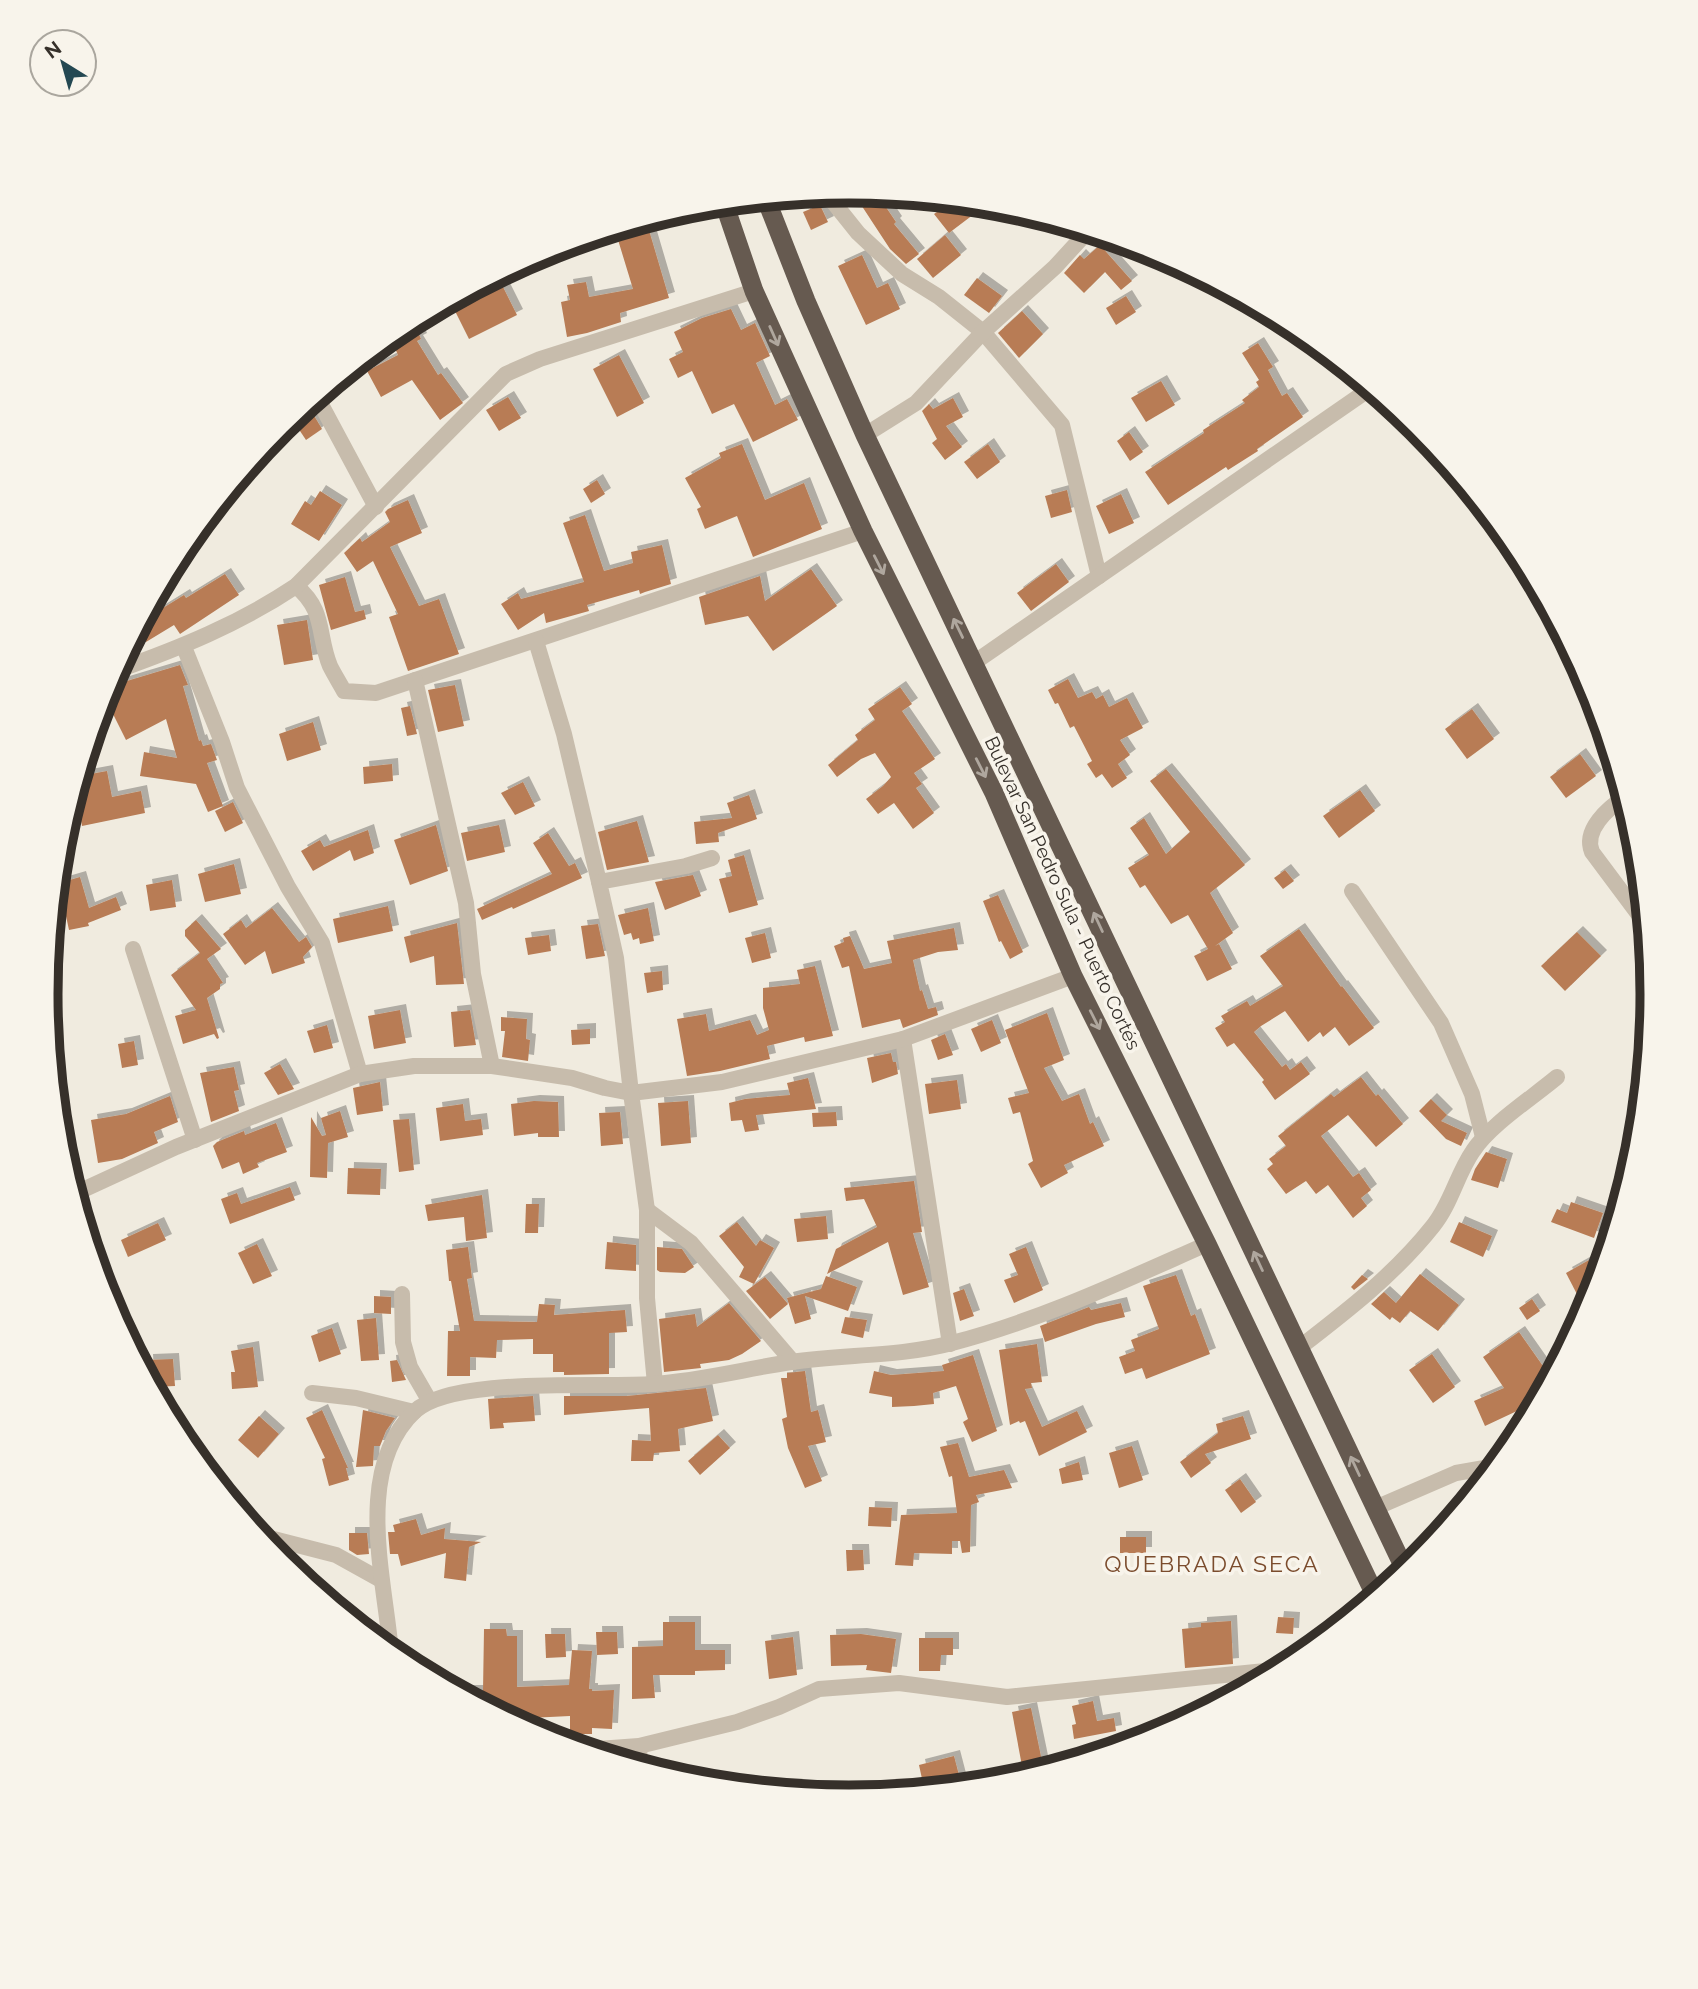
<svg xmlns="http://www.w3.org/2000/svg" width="1698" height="1989" viewBox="0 0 1698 1989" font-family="Raleway,sans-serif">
	<defs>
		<filter id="shadow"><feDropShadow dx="6" dy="-6" stdDeviation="0" flood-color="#0004"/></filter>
	</defs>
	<rect width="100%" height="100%" fill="#f0ebdf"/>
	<!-- building -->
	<g fill="#b87c55" filter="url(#shadow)">
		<path d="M852 191 877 194 896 222 894 224 919 254 906 264 890 249Z"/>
		<path d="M931 199 969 203 986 205 949 233 934 214 940 210Z"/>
		<path d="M820 205 828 222 811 230 803 212Z"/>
		<path d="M646 220 669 298 620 313 621 322 587 333 567 337 561 302 570 300 567 285 586 282 589 297 633 289 615 230Z"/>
		<path d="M945 235 961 255 933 278 917 259Z"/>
		<path d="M1100 245 1132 281 1121 290 1105 272 1084 293 1064 273 1080 255 1084 259Z"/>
		<path d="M862 255 877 288 888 283 900 309 866 325 838 266Z"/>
		<path d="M977 278 1002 296 989 313 964 295Z"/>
		<path d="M499 279 517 315 469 339 451 303Z"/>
		<path d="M1126 296 1136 312 1116 325 1106 308Z"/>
		<path d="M731 309 741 330 755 323 770 356 756 363 775 405 787 399 798 420 753 442 734 404 712 414 692 371 678 378 669 359 683 352 674 332 702 318Z"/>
		<path d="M1022 311 1043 334 1019 358 998 333Z"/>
		<path d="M413 321 421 339 417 341 438 375 441 373 463 403 440 420 412 380 381 397 367 371 398 355 390 337Z"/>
		<path d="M1258 343 1273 367 1268 370 1282 396 1287 393 1303 417 1257 449 1258 451 1228 470 1226 467 1168 505 1145 472 1204 433 1203 430 1245 403 1242 400 1259 387 1256 382 1259 380 1242 353Z"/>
		<path d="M619 355 644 403 617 417 593 369Z"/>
		<path d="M1161 381 1175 405 1146 422 1131 398Z"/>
		<path d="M508 397 521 418 499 431 486 410Z"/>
		<path d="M953 398 963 417 946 426 962 447 945 460 932 443 937 439 922 411 929 404 933 409Z"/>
		<path d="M313 414 322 429 306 440 296 425Z"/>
		<path d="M1129 432 1143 452 1130 461 1117 441Z"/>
		<path d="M742 444 765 500 804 483 822 529 753 557 737 516 705 529 697 509 701 507 685 478 721 458 719 453Z"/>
		<path d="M988 444 1000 462 977 479 964 462Z"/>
		<path d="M597 480 605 494 591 503 583 489Z"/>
		<path d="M1067 490 1072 512 1051 518 1045 496Z"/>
		<path d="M320 491 342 505 319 541 291 524 305 501 311 505Z"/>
		<path d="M1121 494 1134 523 1109 534 1096 506Z"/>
		<path d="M408 500 422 533 390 547 419 606 439 599 459 654 408 671 389 617 398 614 373 561 357 572 344 553 360 538 362 542 390 522 385 512 388 509Z"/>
		<path d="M585 515 604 571 633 563 631 552 662 545 671 584 645 592 640 594 639 590 587 605 589 611 546 623 544 613 518 630 501 604 518 593 521 599 584 582 563 523Z"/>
		<path d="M1056 564 1069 582 1031 611 1017 593Z"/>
		<path d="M811 569 837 606 773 651 748 616 705 625 699 597 760 576 765 601Z"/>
		<path d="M225 574 239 595 180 634 174 625 146 642 138 629 150 605 155 613 184 595 186 598Z"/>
		<path d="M345 577 355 612 364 610 366 619 331 630 319 585Z"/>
		<path d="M307 620 313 660 284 665 277 625Z"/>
		<path d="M180 665 188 685 183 686 199 741 201 740 203 746 211 744 217 760 207 763 223 806 208 812 196 784 140 776 144 752 177 758 166 719 126 740 111 710 99 713 107 687Z"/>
		<path d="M1068 679 1078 698 1092 692 1096 699 1103 695 1109 707 1127 698 1143 728 1120 740 1130 755 1118 764 1127 778 1112 788 1102 774 1096 778 1087 764 1092 761 1074 726 1070 728 1058 703 1055 704 1048 690Z"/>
		<path d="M455 685 464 726 438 732 428 690Z"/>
		<path d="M900 687 912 704 902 711 935 759 914 773 922 784 916 788 934 813 913 829 894 803 878 814 866 799 883 786 891 777 875 753 861 759 837 777 828 765 858 740 855 735 875 720 868 709Z"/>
		<path d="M410 706 417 734 407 736 401 708Z"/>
		<path d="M1472 709 1494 739 1467 759 1445 729Z"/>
		<path d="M313 722 321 750 287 761 279 734Z"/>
		<path d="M1580 754 1596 776 1566 798 1550 777Z"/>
		<path d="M392 764 393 781 364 784 363 767Z"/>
		<path d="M1166 769 1245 865 1210 893 1233 933 1215 946 1219 944 1232 969 1207 981 1194 956 1208 949 1188 915 1171 924 1145 885 1140 888 1128 868 1149 855 1130 828 1144 818 1166 854 1190 832 1150 781Z"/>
		<path d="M107 771 112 797 141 791 145 813 82 826 80 816 67 818 80 776Z"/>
		<path d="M523 782 535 806 515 815 501 793Z"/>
		<path d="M1360 790 1375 811 1339 838 1323 816Z"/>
		<path d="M749 795 757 819 718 833 719 842 696 844 694 822 732 818 727 803Z"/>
		<path d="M233 802 243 823 225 832 215 811Z"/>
		<path d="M637 821 649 862 607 870 598 832Z"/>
		<path d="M436 825 448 871 410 885 394 840Z"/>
		<path d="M499 825 505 852 467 861 461 833Z"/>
		<path d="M368 830 374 853 354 861 350 850 313 871 301 851 320 840 324 847Z"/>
		<path d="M548 833 569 866 575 863 582 878 513 909 512 907 482 920 477 909 552 874 533 843Z"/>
		<path d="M744 855 758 905 729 913 719 879 732 876 728 860Z"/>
		<path d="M234 864 241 894 205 902 198 874Z"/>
		<path d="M1285 870 1294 881 1283 889 1274 878Z"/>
		<path d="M693 875 701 896 665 910 655 882Z"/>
		<path d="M80 877 89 908 116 897 121 910 88 923 89 926 69 930 63 902 54 905 56 884Z"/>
		<path d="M172 880 176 907 150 911 146 885Z"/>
		<path d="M998 895 1023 952 1010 959 1001 941 999 942 983 901Z"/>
		<path d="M388 906 393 931 338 943 333 919Z"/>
		<path d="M272 908 299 942 306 937 312 947 303 957 305 963 272 974 265 951 245 965 223 934 241 920 246 928Z"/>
		<path d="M648 908 654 941 640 944 639 938 633 940 631 933 624 935 618 915Z"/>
		<path d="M196 920 221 949 207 959 223 983 220 984V989L207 998 219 1038 217 1039 214 1034 183 1044 175 1016 196 1010 171 975 200 953 185 936V930Z"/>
		<path d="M457 923 464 984 436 985 434 956 410 963 404 937Z"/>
		<path d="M598 924 605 956 586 959 581 926Z"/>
		<path d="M954 928 958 950 938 952 913 960 920 991 922 990 928 1009 936 1007 938 1015 903 1028 900 1019 862 1028 849 966 842 968 834 946 844 942 843 938 850 936 864 969 892 963 887 941Z"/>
		<path d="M1299 929 1341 987 1342 986 1374 1028 1349 1046 1335 1027 1323 1037 1320 1032 1308 1042 1285 1011 1261 1026 1254 1032 1282 1067 1286 1064 1290 1070 1301 1062 1310 1074 1275 1100 1262 1082 1264 1080 1234 1043 1227 1047 1215 1028 1225 1022 1221 1016 1247 1001 1250 1006 1283 986 1260 956Z"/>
		<path d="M1577 932 1601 956 1565 991 1541 966Z"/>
		<path d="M765 933 771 958 752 963 745 938Z"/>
		<path d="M549 935 551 951 528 955 525 938Z"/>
		<path d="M815 966 833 1036 805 1042 804 1037 767 1046 770 1059 720 1071 687 1076 677 1019 706 1014 709 1031 750 1020 757 1035 769 1030 763 1008V988L800 984 797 970Z"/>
		<path d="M662 971 663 990 647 993 644 973Z"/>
		<path d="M400 1010 406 1043 374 1049 368 1016Z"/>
		<path d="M470 1010 476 1045 454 1047 451 1012Z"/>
		<path d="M1047 1013 1064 1060 1044 1068 1062 1101 1079 1094 1090 1124 1093 1122 1104 1146 1064 1165 1068 1173 1041 1188 1028 1164 1033 1161 1020 1112 1013 1114 1008 1098 1029 1093 1005 1030Z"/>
		<path d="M501 1017 527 1019 526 1039 530 1040 528 1061 502 1057 505 1031H501Z"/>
		<path d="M992 1020 1001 1043 981 1052 971 1029Z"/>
		<path d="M327 1025 333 1048 314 1053 307 1031Z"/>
		<path d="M590 1029V1044L572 1045 571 1030Z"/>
		<path d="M945 1034 953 1055 938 1060 931 1040Z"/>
		<path d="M134 1041 138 1065 122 1068 118 1044Z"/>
		<path d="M891 1053 893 1062H896L898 1074 872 1083 867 1058Z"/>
		<path d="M280 1064 294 1089 278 1095 264 1073Z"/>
		<path d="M234 1067 239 1090 234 1091 239 1111 211 1122 200 1073Z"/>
		<path d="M1361 1077 1376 1096 1378 1094 1403 1124 1376 1147 1348 1115 1321 1136 1353 1177 1359 1173 1371 1190 1361 1198 1367 1206 1353 1218 1328 1185 1316 1194 1306 1181 1286 1194 1267 1169 1273 1164 1269 1159 1286 1146 1278 1136 1331 1094 1334 1097Z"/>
		<path d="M808 1078 816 1109 756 1115 759 1130 745 1132 742 1120 731 1121 729 1103 745 1099 790 1095 787 1083Z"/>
		<path d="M957 1080 961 1109 929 1114 925 1084Z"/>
		<path d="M380 1082 383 1111 357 1115 353 1088Z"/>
		<path d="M170 1096 178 1122 154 1132 158 1143 122 1159 98 1163 91 1120 126 1114Z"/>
		<path d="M1431 1099 1447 1115 1441 1121 1467 1133 1461 1146 1446 1139 1419 1111Z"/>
		<path d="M534 1101 558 1102 559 1137H538V1133L514 1136 511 1104Z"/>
		<path d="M688 1101 691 1143 661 1146 658 1103Z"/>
		<path d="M463 1104 465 1121 481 1119 483 1135 440 1141 436 1108Z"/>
		<path d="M340 1111 348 1137 328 1143 327 1178 310 1177 311 1117 322 1136 326 1135 321 1118Z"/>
		<path d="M620 1112 623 1144 601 1146 599 1113Z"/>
		<path d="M836 1112 837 1126 813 1127 812 1113Z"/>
		<path d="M409 1119 414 1170 399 1172 393 1120Z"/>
		<path d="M276 1123 287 1152 257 1163 259 1167 243 1174 239 1162 222 1169 213 1146 217 1142 244 1131 245 1135Z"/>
		<path d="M1486 1152 1507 1159 1498 1188 1471 1180 1475 1169Z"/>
		<path d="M348 1168 381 1169 380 1195 347 1194Z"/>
		<path d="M914 1181 922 1232 913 1233 929 1287 903 1295 888 1242 827 1274 836 1249 877 1227 864 1199 846 1201 844 1188Z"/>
		<path d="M290 1187 295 1200 230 1224 221 1199 237 1193 241 1204Z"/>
		<path d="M482 1195 487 1238 466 1241 464 1217 428 1221 425 1205Z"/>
		<path d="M1571 1202 1603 1213 1594 1238 1551 1222 1557 1209 1567 1213Z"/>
		<path d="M526 1204H539L538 1233H525Z"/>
		<path d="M826 1216 828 1239 797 1242 794 1219Z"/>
		<path d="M737 1222 756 1246 760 1240 774 1248 754 1284 739 1277 744 1267 719 1236Z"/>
		<path d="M1459 1222 1492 1236 1483 1257 1450 1242Z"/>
		<path d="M158 1223 166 1240 128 1257 121 1240Z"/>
		<path d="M607 1242 636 1245V1271L605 1269Z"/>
		<path d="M257 1244 272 1276 253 1284 238 1253Z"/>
		<path d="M468 1247 472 1278 467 1279 474 1321 537 1322 539 1304 555 1305 554 1315 625 1310 627 1332 609 1333V1374L564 1375V1372H553V1354H533V1339L497 1340 496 1358 470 1357V1376H447L448 1331H460L451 1281H449L446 1250Z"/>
		<path d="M657 1247 682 1249 694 1267 685 1273 660 1272 657 1270Z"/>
		<path d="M1026 1247 1043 1290 1014 1303 1004 1280 1018 1275 1009 1254Z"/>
		<path d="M1598 1255 1603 1264 1594 1292 1580 1300 1566 1273Z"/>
		<path d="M1420 1274 1459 1305 1438 1331 1410 1311 1400 1323 1392 1317 1390 1320 1371 1304 1384 1292 1396 1303Z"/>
		<path d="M1176 1275 1191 1316 1195 1314 1210 1354 1146 1379 1142 1368 1125 1374 1119 1357 1135 1351 1131 1340 1159 1329 1143 1286Z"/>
		<path d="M1362 1275 1368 1279 1354 1290 1351 1287Z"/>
		<path d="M826 1276 857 1287 848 1311 805 1296 811 1319 795 1324 787 1298 821 1289Z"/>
		<path d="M765 1277 788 1304 770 1319 746 1291Z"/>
		<path d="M964 1289 974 1316 960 1321 953 1293Z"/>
		<path d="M374 1296 391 1297V1314L374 1313Z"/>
		<path d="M1532 1299 1540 1311 1527 1320 1519 1308Z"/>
		<path d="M729 1303 761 1341 742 1354 729 1360 700 1364 701 1368 664 1372 659 1319 695 1314 697 1327Z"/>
		<path d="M1121 1303 1125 1317 1096 1324 1045 1342 1040 1326 1089 1307 1091 1310Z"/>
		<path d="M845 1317 867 1320 863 1338 841 1333Z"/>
		<path d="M376 1318 379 1360 361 1361 357 1320Z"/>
		<path d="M332 1328 341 1354 319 1362 311 1336Z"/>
		<path d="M1519 1332 1545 1369 1559 1363 1538 1401 1485 1426 1474 1401 1504 1388 1483 1357Z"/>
		<path d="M1037 1344 1042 1382 1031 1383 1032 1388 1025 1389 1042 1427 1077 1411 1087 1432 1039 1456 1025 1421 1020 1423 1019 1421 1010 1425 999 1350Z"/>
		<path d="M253 1347 258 1387 232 1389 231 1372H235L231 1351Z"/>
		<path d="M1432 1354 1455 1387 1433 1403 1409 1370Z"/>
		<path d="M973 1355 997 1431 972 1442 963 1422 968 1419 956 1386 933 1393 934 1404 914 1406 892 1407V1397L869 1393 874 1371 891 1375 944 1371 942 1365Z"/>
		<path d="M173 1359 175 1386 152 1387 148 1379 147 1360Z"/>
		<path d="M397 1360 406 1380 392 1382 390 1361Z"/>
		<path d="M805 1371 811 1412 818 1410 826 1442 808 1446 822 1481 805 1488 788 1448 782 1419 787 1417 781 1378H787V1373Z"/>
		<path d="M706 1388 713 1421 678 1429 680 1451 654 1453 653 1461H631L632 1440 651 1441 649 1408 564 1415V1396H627Z"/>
		<path d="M533 1396 535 1421 503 1423 504 1428 490 1429 488 1399Z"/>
		<path d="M322 1410 348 1468H346L349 1480 329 1486 322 1459 325 1458 306 1418Z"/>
		<path d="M363 1410 395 1418 386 1431 380 1446H374L373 1466 356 1467Z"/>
		<path d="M259 1416 279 1434 258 1458 238 1440Z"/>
		<path d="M1243 1416 1251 1439 1205 1454 1211 1463 1191 1478 1180 1462 1218 1433 1216 1424Z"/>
		<path d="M718 1435 730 1448 700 1475 688 1461Z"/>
		<path d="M958 1443 969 1477 1004 1470 1012 1488 976 1495 979 1502 971 1505 970 1552 962 1553 960 1541H952V1554L914 1553 913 1566 895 1565 901 1515 957 1513 952 1476 949 1477 940 1447Z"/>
		<path d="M1132 1446 1143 1480 1119 1488 1109 1453Z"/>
		<path d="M1079 1462 1083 1480 1062 1484 1059 1469Z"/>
		<path d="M1240 1479 1256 1502 1241 1513 1225 1490Z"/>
		<path d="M869 1507 892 1508 891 1527 868 1526Z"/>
		<path d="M416 1519 421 1535 445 1528 444 1539 481 1542 469 1547 466 1581 444 1578 446 1553 401 1566 398 1554H390L388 1532H395L393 1525Z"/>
		<path d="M349 1533H367L369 1554 357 1555 349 1550Z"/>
		<rect x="1120" y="1537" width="26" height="16"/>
		<path d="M846 1550H863L864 1570 847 1571Z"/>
		<path d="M1278 1617 1294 1618 1293 1634 1276 1633Z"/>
		<path d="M1231 1621 1233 1664 1185 1668 1182 1629 1201 1627V1623Z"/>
		<path d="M663 1622H695V1650H725V1670L695 1671V1675H653L655 1698 632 1699V1647L663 1646Z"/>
		<path d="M484 1629H506L507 1636H517V1687L569 1685 572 1650 592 1651 589 1689H592V1691L614 1690 612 1729 592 1728V1734H570V1716L529 1718V1730L457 1691H483Z"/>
		<path d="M596 1632H617L618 1654 597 1655Z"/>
		<path d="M545 1634H565L566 1657 546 1658Z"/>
		<path d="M861 1634 896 1639 891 1673 866 1670 867 1665 831 1666 830 1635Z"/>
		<path d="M793 1637 797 1675 769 1679 765 1641Z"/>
		<path d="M919 1638H953V1655H941L940 1671H919Z"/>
		<path d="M1093 1701 1097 1721 1114 1718 1116 1731 1074 1739 1072 1725 1076 1724 1072 1706Z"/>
		<path d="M1031 1708 1044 1771 1024 1777 1012 1712Z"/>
		<path d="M954 1756 960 1779 924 1788 919 1765Z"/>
	</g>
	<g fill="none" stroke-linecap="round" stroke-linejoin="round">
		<!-- minor -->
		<g stroke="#c7bcac" stroke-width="16">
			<path d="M826 193 858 233 902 274 939 297 983 332 1062 425 1099 576"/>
			<path d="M317 397 376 507"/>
			<path d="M865 435 916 403 983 332 1055 267 1088 231"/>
			<path d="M296 586C326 611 317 634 330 666 334 674 339 682 344 691L376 693 863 531"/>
			<path d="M536 641 564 734 599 882"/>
			<path d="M184 647 222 742 237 788 288 887 322 943 360 1074"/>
			<path d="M975 662 1371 388"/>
			<path d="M115 671C180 648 239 624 296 586L506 374 540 359 754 291"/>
			<path d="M415 680 466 903 473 974 492 1066"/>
			<path d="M1625 797C1608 808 1583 830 1592 852L1645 923"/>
			<path d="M1352 891 1441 1023 1472 1094 1483 1137"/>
			<path d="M133 949 195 1140"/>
			<path d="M903 1039 950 1344"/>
			<path d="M74 1194 176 1147 360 1074 414 1066H492L572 1078 605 1088 631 1093 722 1082 903 1039 1073 976"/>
			<path d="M647 1210 691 1243 793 1362"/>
			<path d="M402 1294 403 1342 410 1367 429 1400"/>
			<path d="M1299 1348C1347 1311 1395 1274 1433 1226 1451 1204 1457 1174 1473 1151 1490 1125 1532 1098 1557 1077"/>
			<path d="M655 1384 647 1298V1210L631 1093 616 958 599 882 686 866 712 858"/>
			<path d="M312 1393 356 1398 414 1412"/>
			<path d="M1375 1508 1456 1473 1496 1466"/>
			<path d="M258 1535 336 1555 381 1580"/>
			<path d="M391 1653C385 1579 353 1469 415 1411 453 1376 598 1388 653 1384 699 1381 745 1369 791 1362 845 1354 899 1357 952 1343 1041 1320 1123 1281 1207 1244"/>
			<path d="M639 1746 640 1767"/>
			<path d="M584 1750 639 1746 737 1722 779 1707 819 1689 899 1683 1007 1697 1284 1669"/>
		</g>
		<!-- trunk -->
		<g stroke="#665a50" stroke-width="19">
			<path d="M766 199 806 301 865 435 1406 1572"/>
			<path d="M724 203 754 291 863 531 994 793 1073 976 1207 1244 1376 1597"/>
		</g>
	</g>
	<!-- one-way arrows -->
	<defs><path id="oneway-shaft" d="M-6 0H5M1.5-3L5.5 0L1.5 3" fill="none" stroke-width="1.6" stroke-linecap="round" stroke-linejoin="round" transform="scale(1.75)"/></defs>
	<g stroke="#afa79e">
		<use href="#oneway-shaft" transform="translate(774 336) rotate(66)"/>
		<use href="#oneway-shaft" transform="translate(879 565) rotate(63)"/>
		<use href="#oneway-shaft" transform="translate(958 628) rotate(-116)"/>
		<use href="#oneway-shaft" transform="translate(981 768) rotate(63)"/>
		<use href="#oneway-shaft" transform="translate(1098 922) rotate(-115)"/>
		<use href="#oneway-shaft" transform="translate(1095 1020) rotate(63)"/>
		<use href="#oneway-shaft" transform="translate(1258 1261) rotate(-115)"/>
		<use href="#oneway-shaft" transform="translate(1355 1466) rotate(-115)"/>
	</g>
	<g text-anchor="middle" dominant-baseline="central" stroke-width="7" stroke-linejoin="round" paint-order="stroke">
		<!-- street labels -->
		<g font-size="19" fill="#36302a" stroke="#f8f4eb">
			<text transform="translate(1063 893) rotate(65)">Bulevar San Pedro Sula - Puerto Cortés</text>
		</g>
		<!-- quarter labels -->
		<g font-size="23" letter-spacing="2" fill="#7b4c2d" stroke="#f8f4eb">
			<text x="1212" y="1563">QUEBRADA SECA</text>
		</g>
	</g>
	<!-- crop -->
	<path d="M0 0H1698V1989H0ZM58 994a791 791 0 1 1 1582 0a791 791 0 1 1-1582 0Z" fill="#f8f4eb" fill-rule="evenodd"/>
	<path fill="none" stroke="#36302a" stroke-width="9" d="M58 994a791 791 0 1 1 1582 0a791 791 0 1 1-1582 0Z"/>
	<!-- north arrow -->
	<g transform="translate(63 63) rotate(323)"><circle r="33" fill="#f8f4eb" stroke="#aaa69e" stroke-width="2"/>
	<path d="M0-5L12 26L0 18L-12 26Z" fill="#244852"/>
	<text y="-10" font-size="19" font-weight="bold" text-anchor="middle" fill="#36302a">N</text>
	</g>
</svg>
